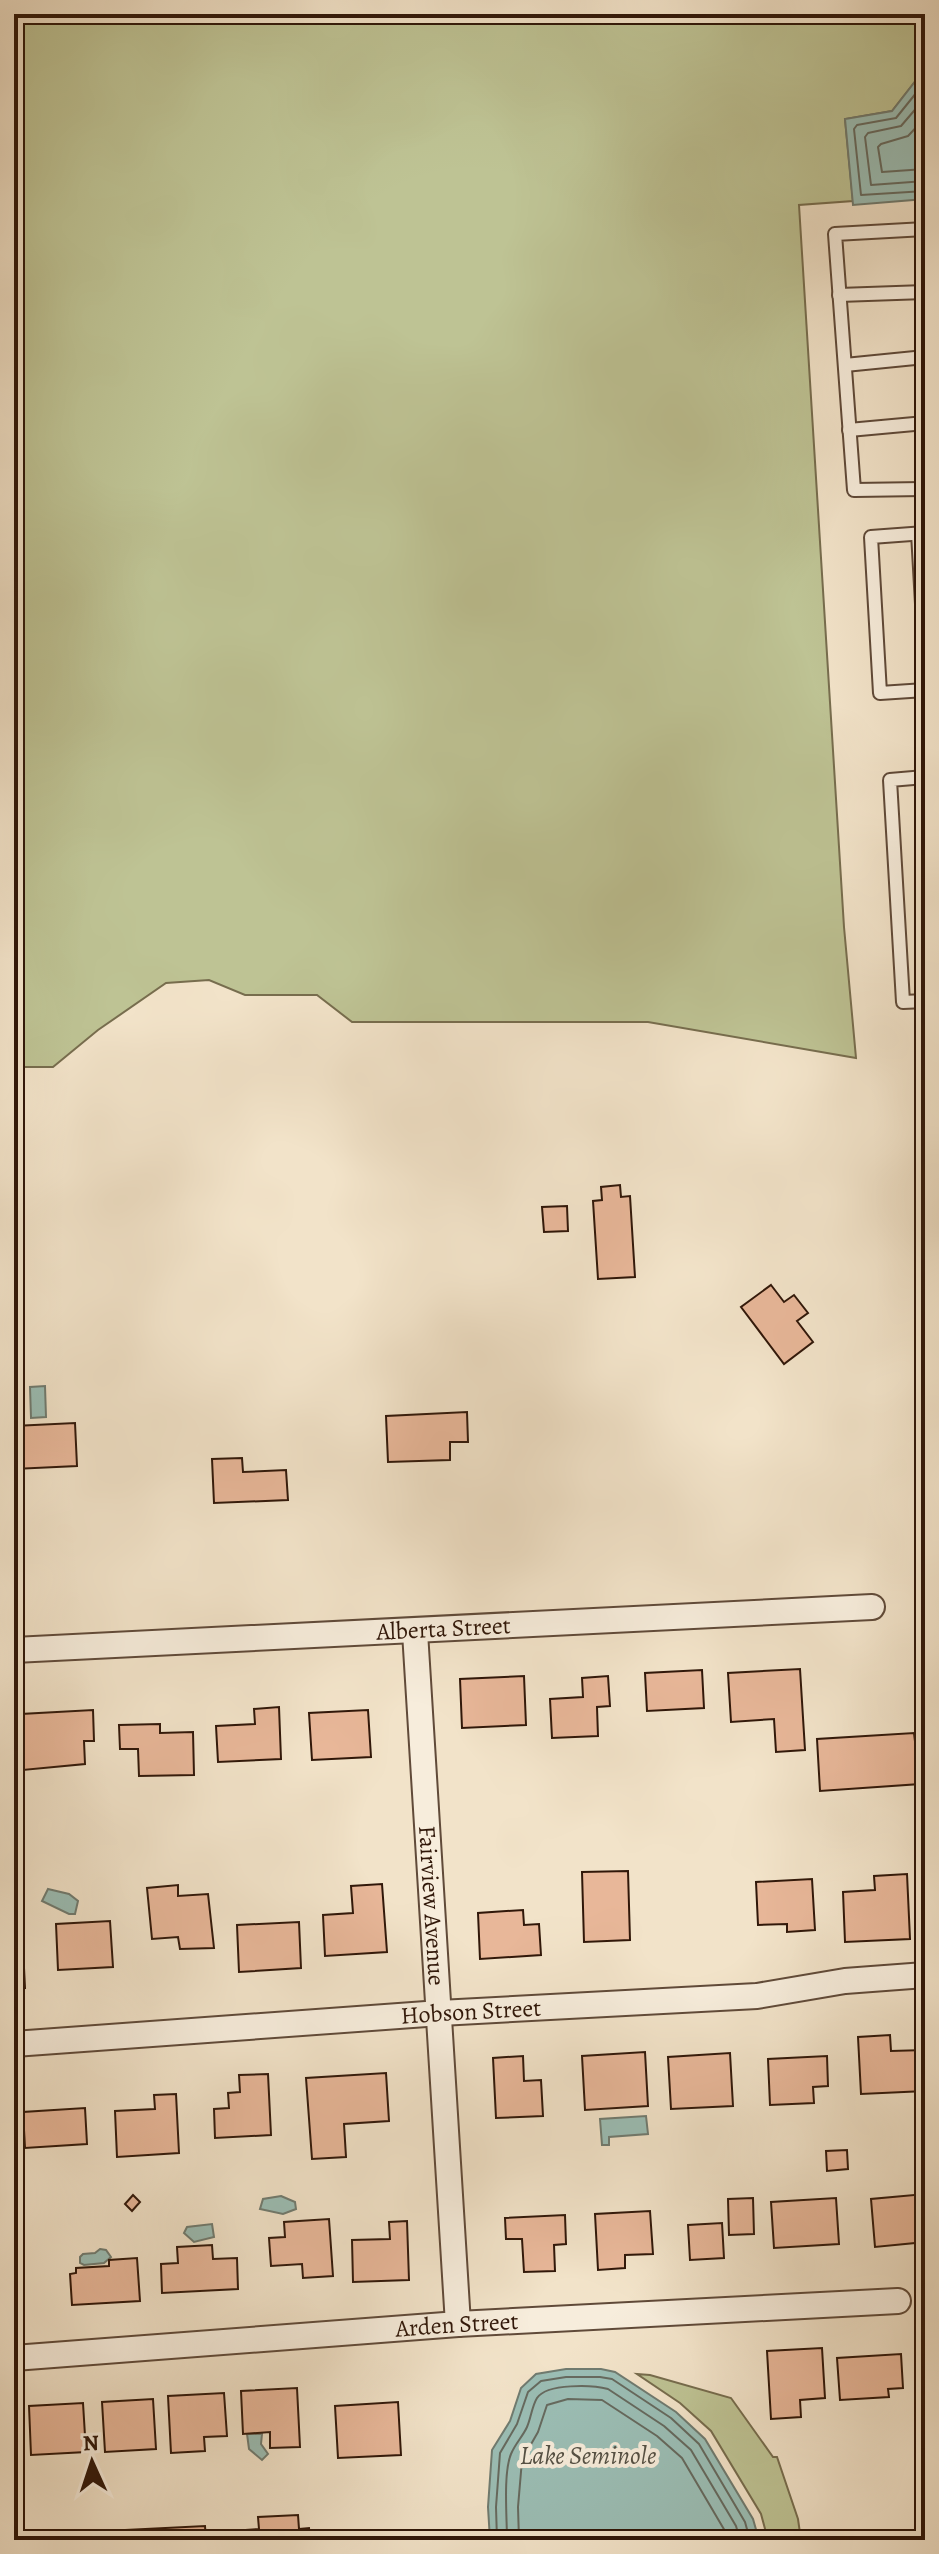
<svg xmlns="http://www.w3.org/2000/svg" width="939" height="2554" viewBox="0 0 939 2554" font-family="Alegreya,serif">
	<rect width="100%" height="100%" fill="#f2e3c9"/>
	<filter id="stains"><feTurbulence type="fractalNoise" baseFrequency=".0025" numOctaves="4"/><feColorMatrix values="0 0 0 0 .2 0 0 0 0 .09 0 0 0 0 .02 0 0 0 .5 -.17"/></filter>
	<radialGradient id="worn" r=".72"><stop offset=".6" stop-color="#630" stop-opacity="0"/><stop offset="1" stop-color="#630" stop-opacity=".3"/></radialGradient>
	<!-- green -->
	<g fill="#bec394" stroke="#776d4e" stroke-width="2">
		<path d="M14 14H924V70L892 111 845 119 853 201 799 205 844 927 856 1058 648 1022H352L317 995H245L209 980 166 983 98 1030 53 1067H14Z"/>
		<path d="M637 2374 650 2375 731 2398 773 2457H777L798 2519 801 2540H768L761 2514 711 2431 680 2403Z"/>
	</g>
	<!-- water -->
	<g fill="#9bbeb5" stroke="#707b70" stroke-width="2">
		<path d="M925 14V199L853 205 845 119 892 111 924 70Z"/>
		<path d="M45 1386 46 1417 31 1418 30 1387Z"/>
		<path d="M48 1889 69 1894 78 1901 75 1914H69L42 1901Z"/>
		<path d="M646 2116 648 2134 609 2137V2145H602L600 2119Z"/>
		<path d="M281 2196 295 2202 296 2209 283 2214 260 2209 263 2199Z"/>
		<path d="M212 2224 214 2237 194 2242 184 2233 187 2227Z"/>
		<path d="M100 2249 106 2250 111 2257 104 2263 84 2265 80 2263V2257L83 2254 95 2253Z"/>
		<path d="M566 2369H601L615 2372 676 2412 705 2439 753 2519 759 2540H490L488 2507 492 2450 510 2421 521 2388 536 2374Z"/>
		<path d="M247 2434H262L261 2444 268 2454 262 2460 249 2449Z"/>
	</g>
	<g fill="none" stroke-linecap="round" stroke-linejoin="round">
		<!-- shore -->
		<g stroke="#666a5f" stroke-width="2">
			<path d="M925 82 896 118 857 125 854 129 861 195 925 191"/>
			<path d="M925 98 901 126 868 133 865 137 871 185 925 181"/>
			<path d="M925 118 908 136 881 144 878 147 882 172 925 169"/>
			<path d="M497 2540 496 2507 500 2453 517 2424 528 2392 541 2381 566 2377H600L612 2379 671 2418 699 2444 745 2522 750 2540"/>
			<path d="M507 2540C507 2518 503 2473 511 2454 515 2444 523 2436 527 2427 531 2418 532 2406 537 2398 547 2383 593 2385 608 2389L664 2426 691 2450 736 2526 740 2540"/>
			<path d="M519 2540 518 2507 522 2460 538 2432 547 2405 568 2399 602 2400 657 2436 682 2458 725 2531 728 2540"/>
		</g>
	</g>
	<!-- building -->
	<g fill="#e8b799" stroke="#301709" stroke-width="2">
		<path d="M620 1185 621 1197 630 1196 635 1277 598 1279 593 1201 602 1200 601 1187Z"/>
		<path d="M567 1206 568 1231 544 1232 542 1207Z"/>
		<path d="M771 1285 784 1302 794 1295 808 1313 797 1321 813 1342 784 1364 741 1307Z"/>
		<path d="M467 1412 468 1442H450V1460L388 1462 386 1416Z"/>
		<path d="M75 1423 77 1466 14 1469V1426Z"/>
		<path d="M242 1458 243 1472 286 1470 288 1500 214 1503 212 1459Z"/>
		<path d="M800 1669 805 1750 776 1752 774 1719 731 1722 728 1673Z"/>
		<path d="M702 1670 704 1708 647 1711 645 1673Z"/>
		<path d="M524 1676 526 1725 462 1728 460 1679Z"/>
		<path d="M608 1676 610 1706 597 1707 598 1736 552 1738 550 1699 583 1697 582 1678Z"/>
		<path d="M279 1707 281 1759 218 1762 216 1726 255 1724 254 1709Z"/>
		<path d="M93 1710 94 1741H84L85 1764 23 1770 21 1714Z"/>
		<path d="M368 1710 371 1757 312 1760 309 1713Z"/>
		<path d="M160 1724V1733L193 1732 194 1775 139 1776 138 1749H120L119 1725Z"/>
		<path d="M914 1733 920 1784 820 1791 817 1739Z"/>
		<path d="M628 1871 630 1940 584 1942 582 1872Z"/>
		<path d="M907 1874 910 1939 845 1942 843 1892 875 1890 874 1876Z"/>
		<path d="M812 1879 815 1930 787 1932V1924L758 1925 756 1882Z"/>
		<path d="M382 1884 387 1952 325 1956 323 1915 353 1913 351 1886Z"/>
		<path d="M178 1885V1896L208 1894 214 1948 180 1949 178 1937 152 1939 147 1888Z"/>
		<path d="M523 1910 524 1925 539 1924 541 1955 480 1959 478 1913Z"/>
		<path d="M110 1921 113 1967 58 1970 56 1924Z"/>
		<path d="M299 1922 301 1968 239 1972 237 1925Z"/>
		<path d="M23 1948 25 1988 14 1989V1949Z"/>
		<path d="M890 2035 891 2051 925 2050V2091L861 2094 858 2037Z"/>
		<path d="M645 2052 648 2106 585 2110 582 2056Z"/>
		<path d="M730 2053 733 2106 671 2109 668 2057Z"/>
		<path d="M523 2056 524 2081 541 2080 543 2116 496 2118 493 2058Z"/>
		<path d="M827 2056 828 2086 813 2087 814 2103 770 2105 768 2059Z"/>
		<path d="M386 2073 389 2121 344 2124 346 2157 312 2159 306 2078Z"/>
		<path d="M268 2074 271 2135 215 2138 214 2109 229 2108 228 2093 240 2092 239 2075Z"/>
		<path d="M176 2094 179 2153 117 2157 115 2111 155 2109 154 2095Z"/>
		<path d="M85 2108 87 2144 25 2148 23 2112Z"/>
		<path d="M847 2150 848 2169 827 2171 826 2151Z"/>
		<path d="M925 2194V2242L875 2247 871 2199Z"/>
		<path d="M133 2195 140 2202 132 2211 125 2204Z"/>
		<path d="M753 2198 754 2234 729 2235 728 2199Z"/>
		<path d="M836 2198 839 2244 774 2248 771 2202Z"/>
		<path d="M650 2211 653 2254 625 2255V2268L598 2270 595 2214Z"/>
		<path d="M565 2215 566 2244 554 2245 555 2271 524 2272 522 2239H506L505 2218Z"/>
		<path d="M329 2219 333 2276 303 2278 302 2264 271 2266 269 2238 285 2237 284 2222Z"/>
		<path d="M407 2221 409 2280 353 2282 352 2240 390 2239 389 2222Z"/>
		<path d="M722 2223 724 2258 690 2260 688 2225Z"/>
		<path d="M212 2245 213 2259 237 2258 238 2289 162 2293 161 2264 178 2263 177 2247Z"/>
		<path d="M137 2258 140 2301 72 2305 70 2274 76 2273V2268L109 2266V2260Z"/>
		<path d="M822 2348 825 2398 800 2400 801 2417 771 2419 767 2351Z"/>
		<path d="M901 2354 903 2388 888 2389 889 2397 840 2400 837 2358Z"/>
		<path d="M297 2388 300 2447 270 2448V2432L243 2434 241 2391Z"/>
		<path d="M224 2393 227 2436 204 2437 205 2451 171 2453 168 2396Z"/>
		<path d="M153 2399 156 2449 105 2452 102 2402Z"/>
		<path d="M398 2402 401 2455 338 2458 335 2406Z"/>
		<path d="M83 2403 86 2452 31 2455 29 2406Z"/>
		<path d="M298 2515 299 2529 309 2528 310 2540H233L232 2531 259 2529 258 2517Z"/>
		<path d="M205 2526 206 2540H126V2530Z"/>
	</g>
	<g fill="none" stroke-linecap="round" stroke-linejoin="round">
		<!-- service casing -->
		<g stroke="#604a39" stroke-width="16">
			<g id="service">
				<path d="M839 295 925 292"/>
				<path d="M845 365 925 357"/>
				<path d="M849 430 925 423"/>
				<path d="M923 489 854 490 835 234 925 229"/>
				<path d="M918 533 925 657"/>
				<path d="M925 533 871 537 880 693 925 690"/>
				<path d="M925 777 890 780 903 1002 925 1001"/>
			</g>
		</g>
		<!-- minor casing -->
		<g stroke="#604a39" stroke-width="28">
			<g id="minor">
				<path id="s1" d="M415 1632 458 2324"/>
				<path id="s2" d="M14 1650 872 1607"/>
				<path id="s3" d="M14 2044 440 2013 757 1996 845 1981 925 1975"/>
				<path id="s4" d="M14 2358 458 2324 898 2301"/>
			</g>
		</g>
		<!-- service -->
		<use href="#service" stroke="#f7eddc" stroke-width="12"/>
		<!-- minor -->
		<use href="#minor" stroke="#f7eddc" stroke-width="24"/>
	</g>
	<g text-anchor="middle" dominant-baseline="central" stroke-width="8" stroke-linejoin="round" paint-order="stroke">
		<!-- street labels -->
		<g font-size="24" fill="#301709" stroke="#f7eddc">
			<text stroke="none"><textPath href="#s2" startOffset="430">Alberta Street</textPath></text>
			<text stroke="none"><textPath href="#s1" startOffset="274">Fairview Avenue</textPath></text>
			<text stroke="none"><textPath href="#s3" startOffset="458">Hobson Street</textPath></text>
			<text stroke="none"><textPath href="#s4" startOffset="444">Arden Street</textPath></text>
		</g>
		<!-- water labels -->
		<g font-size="26" font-style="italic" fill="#555145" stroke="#f7eddc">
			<text x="588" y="2455">Lake Seminole</text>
		</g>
	</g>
	<!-- margin -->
	<rect width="939" height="2554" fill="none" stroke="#f2e3c9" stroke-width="48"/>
	<rect x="16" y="16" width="907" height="2522" fill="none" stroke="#301709" stroke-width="4"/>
	<rect x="24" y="24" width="891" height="2506" fill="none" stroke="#301709" stroke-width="2"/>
	<!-- north arrow -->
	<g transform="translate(92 2462) rotate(357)" stroke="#f7eddc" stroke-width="6" paint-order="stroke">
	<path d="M0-6L14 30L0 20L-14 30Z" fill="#301709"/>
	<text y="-12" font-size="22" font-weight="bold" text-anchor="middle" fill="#301709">N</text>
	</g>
	<rect width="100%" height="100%" filter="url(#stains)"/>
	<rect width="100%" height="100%" fill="url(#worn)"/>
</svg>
